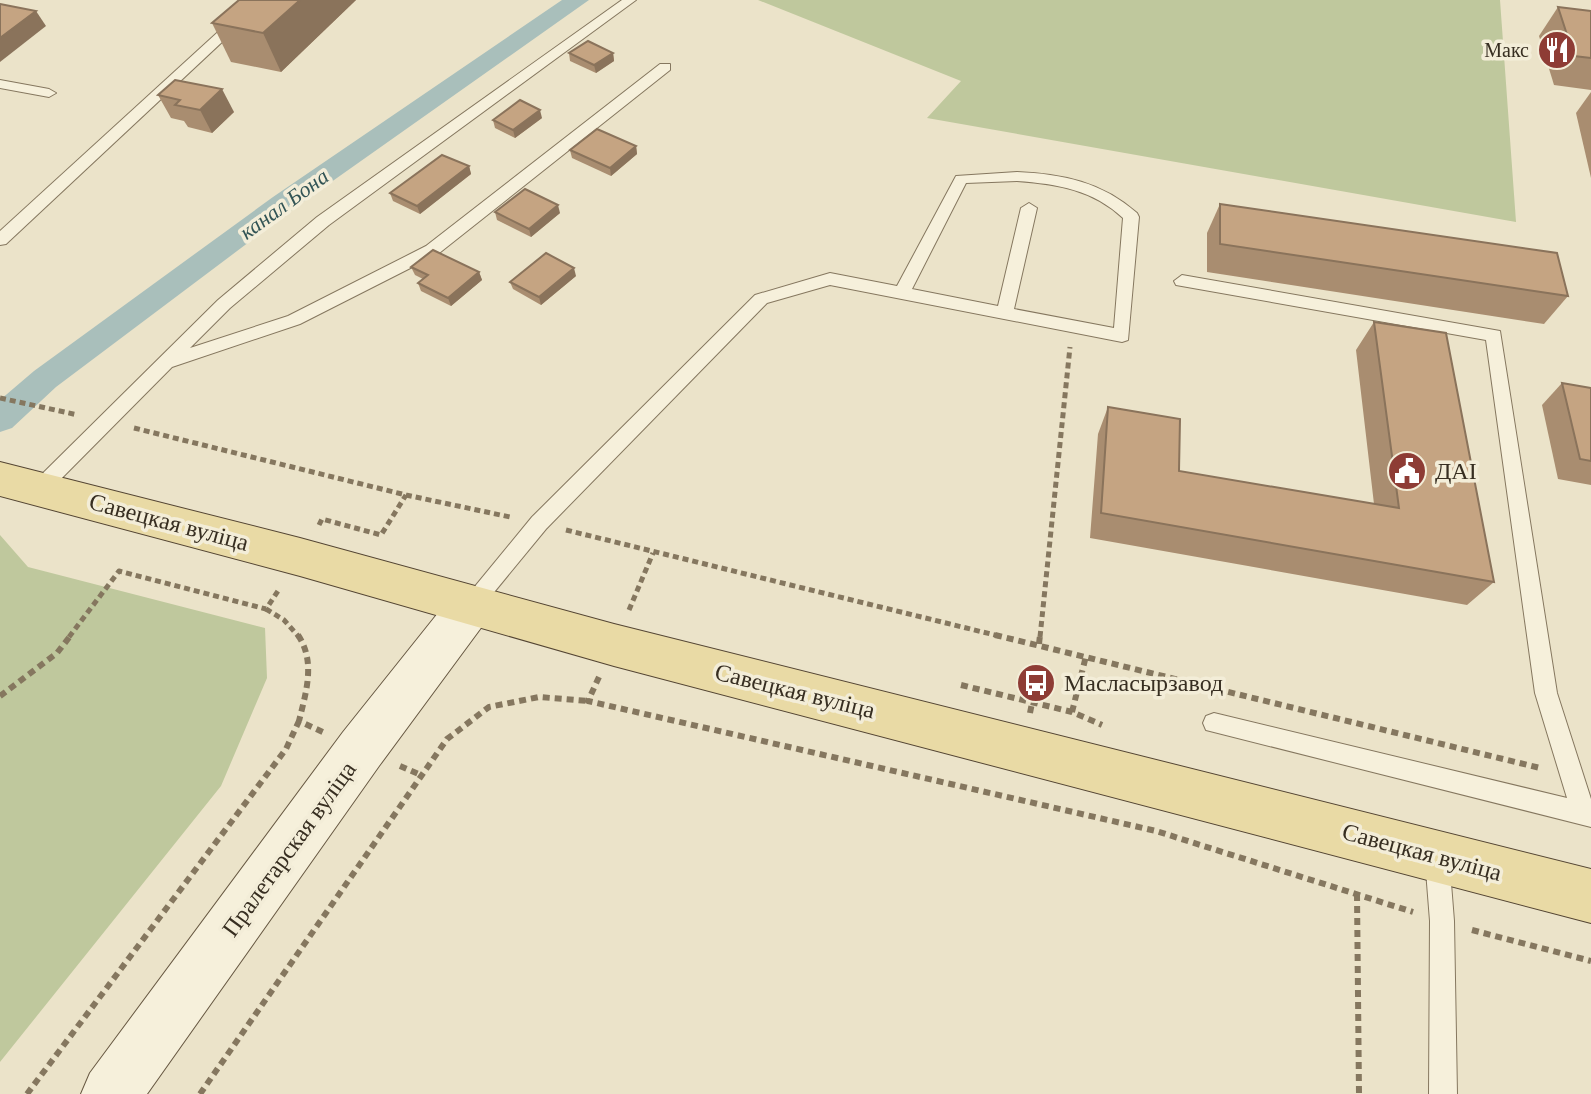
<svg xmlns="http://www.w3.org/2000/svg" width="1591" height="1094" viewBox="0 0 1591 1094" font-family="'Times New Roman',serif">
	<rect width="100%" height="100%" fill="#ebe3c9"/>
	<!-- green -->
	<g fill="#bfc89d">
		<path d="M758 0H1500L1516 222 927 118 961 81Z"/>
		<path d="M0 535 28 567 265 628 267 678 221 786 0 1062Z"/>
	</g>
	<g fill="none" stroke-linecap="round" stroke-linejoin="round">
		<!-- canal -->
		<path fill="#a9bfbb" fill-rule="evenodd" d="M562 0H589L293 209 56 387 12 428 0 432V400L34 371 273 197Z"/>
		<!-- service casing -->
		<g stroke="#85775f" stroke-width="2">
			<g id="service">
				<path d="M253 0H267L6 244 0 245V231Z"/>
				<path d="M622 0H636L329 225 230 308 190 348 288 316 426 246 660 64H670V70L438 254 300 324 172 367 47 493H33L30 488 33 483 218 300 317 217Z"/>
				<path d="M0 80 49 89 56 93 49 97 0 88Z"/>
				<path d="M1017 172C1063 174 1102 182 1137 213L1139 217 1128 340 1122 342 830 285 767 303 546 529 477 613 470 616 463 613 460 607 463 601 532 517 755 295 830 273 897 286 956 176ZM1017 181C1058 184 1093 190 1123 218L1114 328 1014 309 1037 208 1029 203 1021 208 998 306 912 289 966 183Z"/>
				<path d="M1182 275 1500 331 1557 693 1591 799V827L1206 730 1203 723 1206 716 1214 713 1567 798 1535 693 1486 340 1176 285 1174 281Z"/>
				<path d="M1437 846 1446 849 1449 858 1454 921 1457 1094H1429L1430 921 1425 858 1428 849Z"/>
			</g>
		</g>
		<!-- secondary casing -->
		<g stroke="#675842" stroke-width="2">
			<path id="secondary" d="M470 587 486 593 493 607 486 621 379 766 147 1094H81L90 1073 343 732 454 593Z"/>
		</g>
		<!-- primary casing -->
		<g stroke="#544533" stroke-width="2">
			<path id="primary" d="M0 462 300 538 614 624 1591 869V923L614 666 300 576 0 496Z"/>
		</g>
		<!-- path-far1 -->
		<g stroke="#85775f" stroke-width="5" stroke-dasharray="6 4" stroke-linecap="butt">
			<path d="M0 398 78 415"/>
			<path d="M134 428 406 495 510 517"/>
			<path d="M319 525 322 519 381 535 406 495"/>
			<path d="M566 530 1003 637"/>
			<path d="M266 609 284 620 299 637"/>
			<path d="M629 610 653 553"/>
			<path d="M69 637 119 571 266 609 280 588"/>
			<path d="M1040 637 1070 347"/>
		</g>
		<!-- path -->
		<g stroke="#85775f" stroke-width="6" stroke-dasharray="7 5" stroke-linecap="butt">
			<path d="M298 635C316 662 306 692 299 721L325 733"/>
			<path d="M995 635 1540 768"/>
			<path d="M1039 644 1040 635"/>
			<path d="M599 677 588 701 1156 831 1413 912"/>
			<path d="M961 685 1072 712 1102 725"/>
			<path d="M0 696 57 653 71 635"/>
			<path d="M1072 712 1086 656"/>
			<path d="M1030 713 1036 683"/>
			<path d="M400 766 421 775"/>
			<path d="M1357 894 1359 1094"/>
			<path d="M1472 930 1591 961"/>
			<path d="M27 1094 286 749 299 721"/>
			<path d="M200 1094 447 739 489 707 539 697 588 701"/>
		</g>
		<!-- service -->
		<use href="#service" fill="#f6f0db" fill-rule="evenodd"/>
		<!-- secondary -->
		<use href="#secondary" fill="#f6f0db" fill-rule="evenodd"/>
		<!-- primary -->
		<use href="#primary" fill="#e9daa5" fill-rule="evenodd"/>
	</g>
	<!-- wall -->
	<g fill="#a98d70">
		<path d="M239 0H356L281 72 231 62 212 23Z"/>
		<path d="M1558 7 1591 11V90L1554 85 1539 36Z"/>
		<path d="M569 53H613L614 61 596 73 570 61Z"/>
		<path d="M1591 92V178L1576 113Z"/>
		<path d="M158 95 234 112 212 133 188 127 184 121 171 118Z"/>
		<path d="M542 118 515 138 495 128 493 120Z"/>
		<path d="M636 146 637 154 611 176 572 158 570 150Z"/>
		<path d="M469 166 471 174 420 214 393 201 390 193Z"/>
		<path d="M1220 204 1568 296 1544 324 1207 272V233Z"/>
		<path d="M495 212 560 213 531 237 497 220Z"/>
		<path d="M411 267 479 272 482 280 451 306 421 291 418 283 423 279 415 275Z"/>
		<path d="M576 276 541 305 513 289 510 282Z"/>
		<path d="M1374 322 1494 582 1467 605 1090 538 1098 434 1108 407 1179 471 1374 504 1356 350Z"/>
		<path d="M1562 383 1591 388V485L1558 479 1542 405Z"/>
	</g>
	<!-- shaded-wall -->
	<g fill="#8a735b">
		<path d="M300 0H356L281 72 263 33Z"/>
		<path d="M36 11 46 26 0 62V38Z"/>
		<path d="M613 53 614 61 596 73 594 65Z"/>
		<path d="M222 89 234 112 212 133 200 110Z"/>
		<path d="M540 110 542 118 515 138 513 130Z"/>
		<path d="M636 146 637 154 611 176 610 168Z"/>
		<path d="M469 166 471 174 420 214 417 206Z"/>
		<path d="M558 205 560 213 531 237 529 229Z"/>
		<path d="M574 268 576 276 541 305 539 297Z"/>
		<path d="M479 272 482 280 451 306 448 298Z"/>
	</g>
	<!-- building -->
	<g fill="#c5a482" stroke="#8a735b" stroke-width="2">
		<path d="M239 0H300L263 33 212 23Z"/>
		<path d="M0 4 36 11 0 38Z"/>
		<path d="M1558 7 1591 11V58L1574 56Z"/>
		<path d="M588 41 613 53 594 65 569 53Z"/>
		<path d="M175 80 222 89 200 110 175 105 180 100 158 95Z"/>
		<path d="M520 100 540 110 513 130 493 120Z"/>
		<path d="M597 129 636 146 610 168 570 150Z"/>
		<path d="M442 155 469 166 417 206 390 193Z"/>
		<path d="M525 189 558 205 529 229 495 212Z"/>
		<path d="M1220 204 1557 253 1568 296 1220 244Z"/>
		<path d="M433 250 479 272 448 298 418 283 428 275 411 267Z"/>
		<path d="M546 253 574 268 539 297 510 282Z"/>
		<path d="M1374 322 1446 333 1494 582 1101 513 1108 407 1180 419 1179 471 1399 508Z"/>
		<path d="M1562 383 1591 388V461L1580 459Z"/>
	</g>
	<!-- icons -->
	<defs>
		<g id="restaurant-disc" transform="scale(2)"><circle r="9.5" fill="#8e3c35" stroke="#f3edd8"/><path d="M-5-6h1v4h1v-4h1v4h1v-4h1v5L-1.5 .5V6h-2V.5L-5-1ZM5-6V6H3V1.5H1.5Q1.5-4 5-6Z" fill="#fff"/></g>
		<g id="civic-disc" transform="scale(2)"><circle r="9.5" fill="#8e3c35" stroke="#f3edd8"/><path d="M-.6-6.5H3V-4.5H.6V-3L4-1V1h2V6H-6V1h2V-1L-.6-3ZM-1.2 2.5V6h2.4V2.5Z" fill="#fff"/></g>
		<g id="bus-disc" transform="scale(2)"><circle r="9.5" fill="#8e3c35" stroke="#f3edd8"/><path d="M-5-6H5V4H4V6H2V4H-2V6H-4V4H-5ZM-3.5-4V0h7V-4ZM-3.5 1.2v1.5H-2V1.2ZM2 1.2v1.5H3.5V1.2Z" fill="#fff"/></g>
	</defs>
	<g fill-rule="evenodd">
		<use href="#restaurant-disc" x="1557" y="50"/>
		<use href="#civic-disc" x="1407" y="471"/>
		<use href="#bus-disc" x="1036" y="683"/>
	</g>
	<g text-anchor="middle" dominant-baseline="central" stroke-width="7" stroke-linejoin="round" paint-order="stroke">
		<!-- far-poi labels -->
		<g font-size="20" fill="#372e21" stroke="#f3edd8" text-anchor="end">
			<text x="1529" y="50">Макс</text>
		</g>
		<!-- far-water labels -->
		<g font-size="22" font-style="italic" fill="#325455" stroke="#f3edd8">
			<text transform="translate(284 204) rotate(-36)">канал Бона</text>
		</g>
		<!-- poi labels -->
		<g font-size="24" fill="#372e21" stroke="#f3edd8" text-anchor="start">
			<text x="1435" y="471">ДАІ</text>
			<text x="1064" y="683">Масласырзавод</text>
		</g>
		<!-- street labels -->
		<g font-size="24" fill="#372e21" stroke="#f3edd8">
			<text transform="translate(169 522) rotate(15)">Савецкая вуліца</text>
			<text transform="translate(795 691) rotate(14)">Савецкая вуліца</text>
			<text transform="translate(289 849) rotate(-54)">Пралетарская вуліца</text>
			<text transform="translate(1422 852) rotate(15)">Савецкая вуліца</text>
		</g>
	</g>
</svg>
